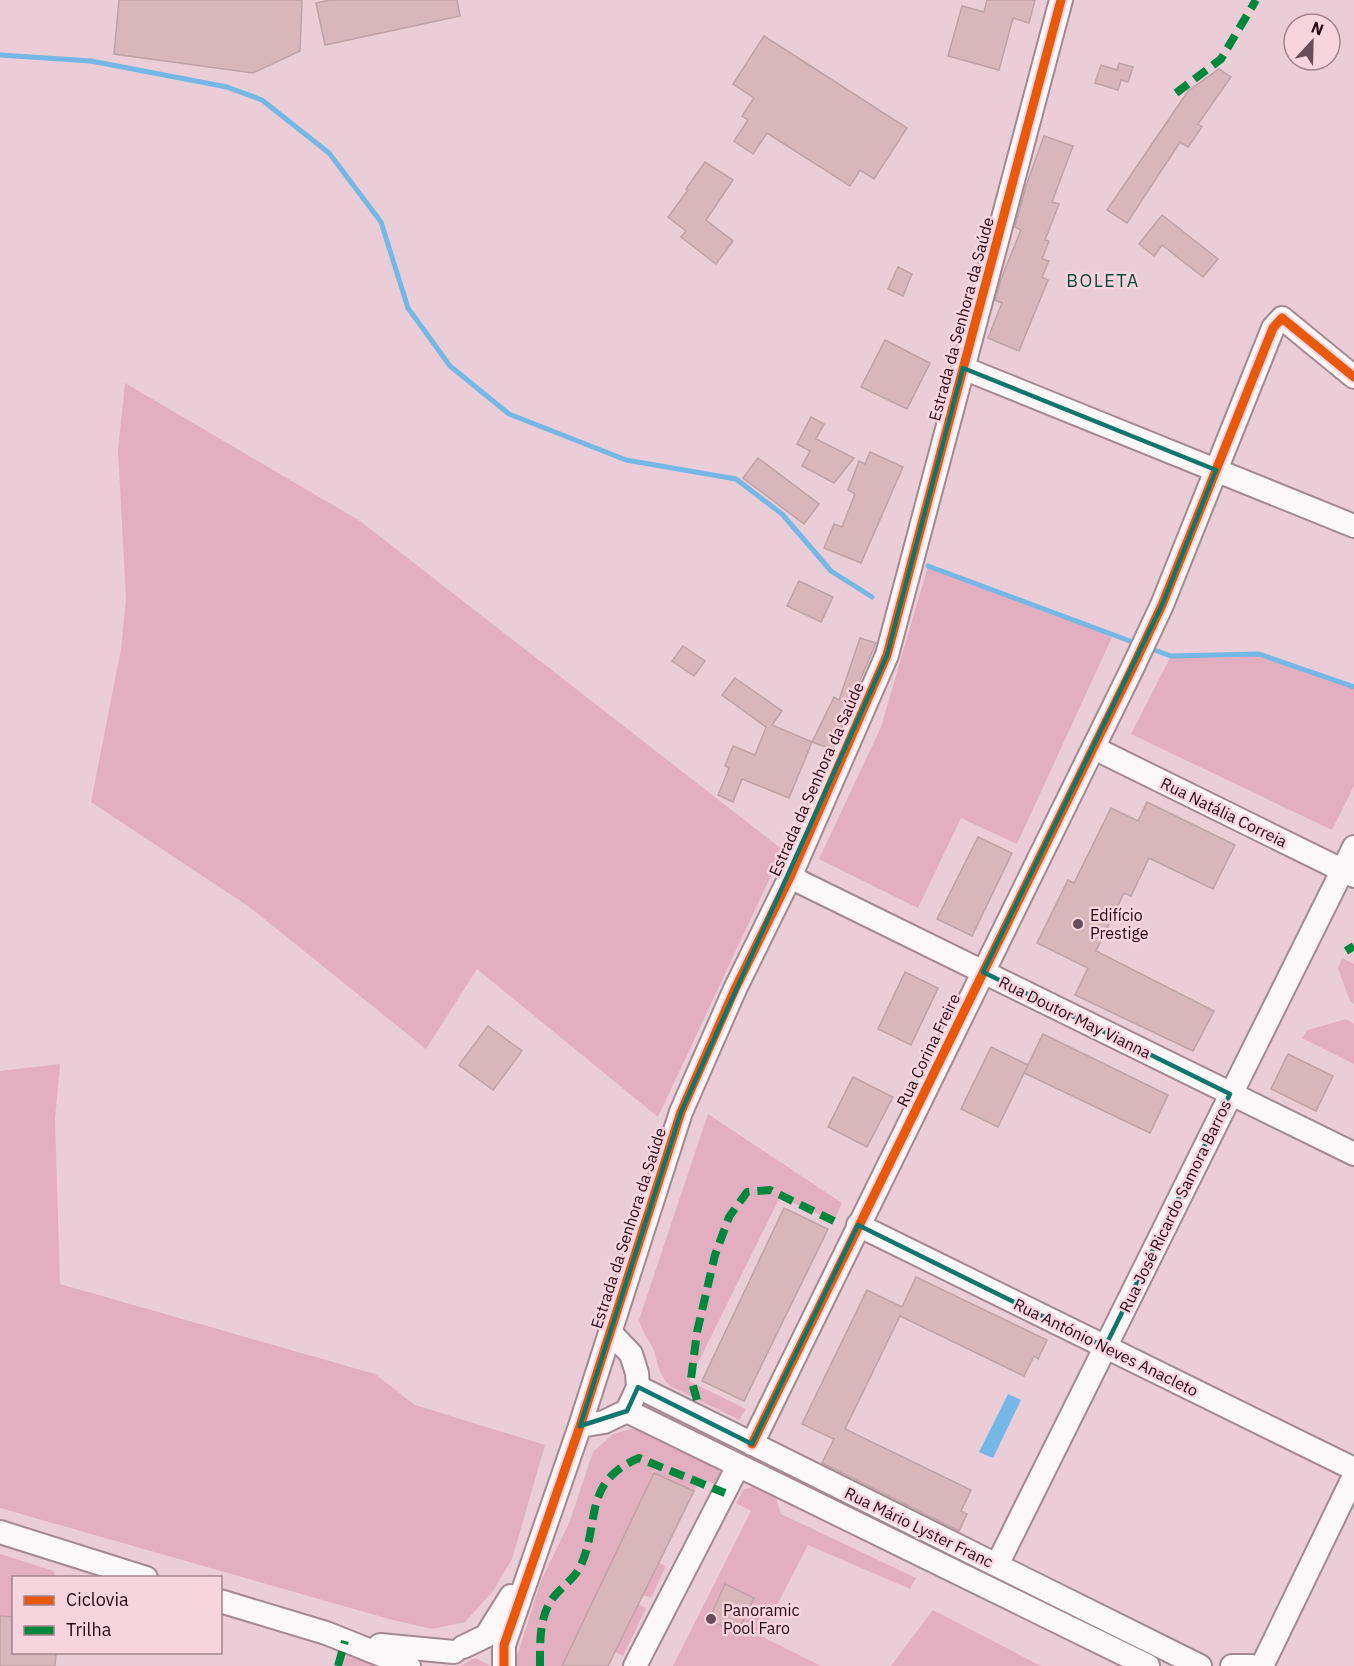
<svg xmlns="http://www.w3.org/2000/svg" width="1354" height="1666" viewBox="0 0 1354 1666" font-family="'IBM Plex Sans',sans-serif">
	<rect width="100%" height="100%" fill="#eacdd6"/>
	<!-- green -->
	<g fill="#e4aec1">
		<path d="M125 383 360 521 783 850 658 1117 477 969 426 1049 248 906 91 802 121 649 126 599 118 450Z"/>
		<path d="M928 566 1113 635 1017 844 961 818 918 908 819 859 881 727Z"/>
		<path d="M1259 654 1354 686V786L1332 830 1131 734 1171 656Z"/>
		<path d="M1342 958 1354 964V1004L1350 1001 1338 968Z"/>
		<path d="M1346 1019 1354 1024V1064L1302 1038 1308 1030Z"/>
		<path d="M60 1064 55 1119 60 1284 375 1374 415 1405 545 1445 512 1559 493 1591 465 1622 432 1629 389 1619 0 1508V1071Z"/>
		<path d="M708 1114 842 1203 834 1221 780 1197 689 1381 746 1409 739 1420 670 1386C656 1371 659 1362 652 1346 647 1337 642 1331 639 1320Z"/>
		<path d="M635 1428 647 1430 718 1468 720 1473 717 1485 701 1479 694 1491 654 1474 562 1666H514L541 1581 570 1521 593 1452 613 1434Z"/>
		<path d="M754 1487H764L775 1494 781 1514 916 1578 910 1589 808 1545 761 1636 821 1666H673L751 1511 736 1503 744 1489Z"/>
		<path d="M0 1554 54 1571 55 1577 14 1578 13 1617 0 1616Z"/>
		<path d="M659 1563 666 1566 651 1598 643 1595Z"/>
		<path d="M638 1604 646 1608 623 1656 615 1652Z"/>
		<path d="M933 1610 1041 1666H891Z"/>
		<path d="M346 1655 379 1666H343Z"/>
		<path d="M475 1658 491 1666H460Z"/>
	</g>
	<!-- water -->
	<path fill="#75b8e6" d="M1008 1394 1021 1400 993 1458 979 1452Z"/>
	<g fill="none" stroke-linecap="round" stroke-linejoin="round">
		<!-- stream -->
		<g stroke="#75b8e6" stroke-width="5">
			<path d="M0 55 91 61 227 87 262 100 329 153 381 222 408 308 450 366 509 414 626 460 736 479 782 514 831 571 872 597"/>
			<path d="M928 566 1138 644"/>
			<path d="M1149 648 1171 656 1259 654 1354 687"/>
		</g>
	</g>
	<!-- building -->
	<g fill="#d9b6bb" stroke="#bfa2a7" stroke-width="1.5">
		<path d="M119 0H302L300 51 253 73 114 54Z"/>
		<path d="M330 0H457L460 16 325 45 316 3Z"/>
		<path d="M987 0H1035L1029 23 1013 18 999 70 948 56 962 6 984 12Z"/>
		<path d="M764 36 907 128 874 179 860 170 850 186 767 133 753 154 734 141 748 120 742 116 754 98 733 84Z"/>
		<path d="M1119 63 1133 67 1128 82 1121 80 1118 90 1095 83 1101 65 1117 70Z"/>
		<path d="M1219 69 1231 77 1198 124 1202 127 1188 147 1180 142 1127 223 1107 210 1188 91Z"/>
		<path d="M1044 136 1073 146 1052 202 1059 204 1045 240 1049 241 1042 259 1049 261 1042 277 1048 280 1019 351 988 338 1002 303 995 300 1001 279 1021 230 1015 227 1026 186Z"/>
		<path d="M705 162 733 180 706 220 733 241 716 264 681 237 686 231 668 217 688 190 686 189Z"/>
		<path d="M1162 215 1218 259 1203 277 1162 245 1154 256 1139 244Z"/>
		<path d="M898 267 912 274 903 296 888 289Z"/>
		<path d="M885 340 930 363 907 409 861 387Z"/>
		<path d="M811 417 824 424 816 439 854 458 834 483 802 466 810 451 797 444Z"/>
		<path d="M870 452 903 467 861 563 824 548 834 524 842 527 855 494 848 490 859 461 865 464Z"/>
		<path d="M758 458 819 504 804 524 743 478Z"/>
		<path d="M799 581 833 597 821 622 787 606Z"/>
		<path d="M860 638 876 643 831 749 812 742 789 798 742 779 733 802 718 795 729 768 725 766 733 746 755 755 766 727 722 695 735 678 782 711 772 725 812 742 834 697 839 700Z"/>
		<path d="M683 646 705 661 694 676 672 661Z"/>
		<path d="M1147 802 1235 845 1213 889 1149 858 1131 896 1124 893 1096 951 1214 1011 1193 1051 1075 995 1088 968 1037 943 1068 880 1074 883 1111 808 1138 821Z"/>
		<path d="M978 837 1012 853 972 936 937 919Z"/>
		<path d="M905 972 938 988 911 1045 878 1029Z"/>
		<path d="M488 1026 522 1051 493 1090 459 1065Z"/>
		<path d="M1043 1034 1168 1095 1150 1133 1024 1073Z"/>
		<path d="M991 1047 1028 1065 998 1127 961 1109Z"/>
		<path d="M1288 1054 1333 1076 1316 1111 1271 1089Z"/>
		<path d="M853 1077 893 1097 867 1147 828 1127Z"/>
		<path d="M784 1208 828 1229 744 1401 702 1381Z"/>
		<path d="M916 1277 1047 1340 1038 1359 1034 1356 1024 1376 900 1316 845 1429 971 1490 961 1511 967 1514 959 1531 822 1463 834 1439 802 1424 867 1290 902 1307Z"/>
		<path d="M654 1473 694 1491 608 1666H562Z"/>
		<path d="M725 1584 754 1598 737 1633 709 1620Z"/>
		<path d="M0 1616 14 1617V1653H56L55 1666H0Z"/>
	</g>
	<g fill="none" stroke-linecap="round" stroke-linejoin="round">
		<!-- minor casing -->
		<g stroke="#a48992" stroke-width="26">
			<g id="minor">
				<path d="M963 368 1354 526"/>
				<path d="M1094 748 1354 876"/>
				<path d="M790 877 1354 1154"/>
				<path d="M858 1225 1354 1469"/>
				<path d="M638 1387 1200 1666"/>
				<path d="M627 1411 1148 1666"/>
				<path d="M580 1426 604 1422 627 1411 638 1387 637 1373 631 1354 610 1332"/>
				<path d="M752 1444 1132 669 1162 605 1273 328 1282 318 1354 377"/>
				<path d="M0 1532 146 1578"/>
				<path d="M997 1565 1354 847"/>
				<path d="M220 1601 326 1633 409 1666"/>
				<path d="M380 1645 454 1652"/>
				<path d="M463 1647 486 1636 511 1596"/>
				<path d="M504 1666V1645L580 1426 681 1112 735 989 790 877 887 655 1061 0"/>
				<path d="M635 1666 738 1466"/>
				<path d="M1232 1666H1251"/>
				<path d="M1262 1666 1354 1476"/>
			</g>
		</g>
		<!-- minor -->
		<use href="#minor" stroke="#fcf8f9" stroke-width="22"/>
		<!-- quiet -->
		<g stroke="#00873e" stroke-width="8" stroke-dasharray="15 8" stroke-linecap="butt">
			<path d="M1176 93 1221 59 1256 0"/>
			<path d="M1346 951 1354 946"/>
			<path d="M697 1400 691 1379 697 1332 715 1255 729 1217 747 1192 770 1190 834 1221"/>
			<path d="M338 1666 345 1641"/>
			<path d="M540 1666C540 1646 539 1621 550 1602 558 1589 573 1581 580 1567 601 1524 581 1482 639 1458L725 1493"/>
		</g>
		<!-- cycleway casing -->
		<g stroke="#f8d4df" stroke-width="13">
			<g id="cycleway">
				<path d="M752 1444 1132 669 1162 605 1273 328 1282 318 1354 377"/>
				<path d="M504 1666V1645L580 1426 681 1112 735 989 790 877 887 655 1061 0"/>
			</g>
		</g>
		<!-- cycleway -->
		<use href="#cycleway" stroke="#e8590c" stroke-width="9"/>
	</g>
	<!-- marked area -->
	<path fill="none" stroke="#0f766e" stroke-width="4.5" stroke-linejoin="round" d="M963 368 1216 470 1162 605 983 972 1230 1094 1105 1347 858 1225 752 1444 638 1387 627 1411 580 1426 681 1112 887 655Z"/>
	<!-- markers -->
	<g fill="#6a4c58" stroke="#f8d4df" stroke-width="2">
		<circle cx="1078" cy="924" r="6"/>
		<circle cx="711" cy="1619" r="6"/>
	</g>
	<g text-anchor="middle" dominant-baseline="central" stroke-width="5" stroke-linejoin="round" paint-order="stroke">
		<!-- street labels -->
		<g font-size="16" fill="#250714" stroke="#f8d4df">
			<text transform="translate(961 319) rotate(-75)">Estrada da Senhora da Saúde</text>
			<text transform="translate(816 779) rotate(-66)">Estrada da Senhora da Saúde</text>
			<text transform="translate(1224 812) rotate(26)">Rua Natália Correia</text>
			<text transform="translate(1075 1017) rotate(26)">Rua Doutor May Vianna</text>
			<text transform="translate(928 1050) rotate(-64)">Rua Corina Freire</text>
			<text transform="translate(1175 1206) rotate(-64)">Rua José Ricardo Samora Barros</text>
			<text transform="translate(628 1228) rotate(-72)">Estrada da Senhora da Saúde</text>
			<text transform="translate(1106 1347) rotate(26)">Rua António Neves Anacleto</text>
			<text transform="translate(919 1527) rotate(26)">Rua Mário Lyster Franc</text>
		</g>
		<!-- poi labels -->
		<g font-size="16" fill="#250714" stroke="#f8d4df" text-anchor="start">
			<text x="1090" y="915">Edifício<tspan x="1090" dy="18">Prestige</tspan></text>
			<text x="723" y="1610">Panoramic<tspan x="723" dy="18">Pool Faro</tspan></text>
		</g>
		<!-- neighbourhood labels -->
		<g font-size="18" letter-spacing="1.5" fill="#0e483d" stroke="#f8d4df">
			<text x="1103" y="280">BOLETA</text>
		</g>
	</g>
	<!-- legend -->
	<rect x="12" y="1576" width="210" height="78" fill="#f8d4df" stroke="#a4828e" stroke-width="1.5"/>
	<rect x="24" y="1596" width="30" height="9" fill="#e8590c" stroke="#a4828e" stroke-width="1.5"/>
	<text x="66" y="1606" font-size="18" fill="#250714">Ciclovia</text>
	<rect x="24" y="1626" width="30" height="9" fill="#00873e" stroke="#a4828e" stroke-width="1.5"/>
	<text x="66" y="1636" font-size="18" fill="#250714">Trilha</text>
	<!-- north arrow -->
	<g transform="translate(1312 42) rotate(22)"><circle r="28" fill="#f8d4df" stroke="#a4828e" stroke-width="1.5"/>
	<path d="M0-4.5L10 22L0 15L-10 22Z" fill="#6a4c58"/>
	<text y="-9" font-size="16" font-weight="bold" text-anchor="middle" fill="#250714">N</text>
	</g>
</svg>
